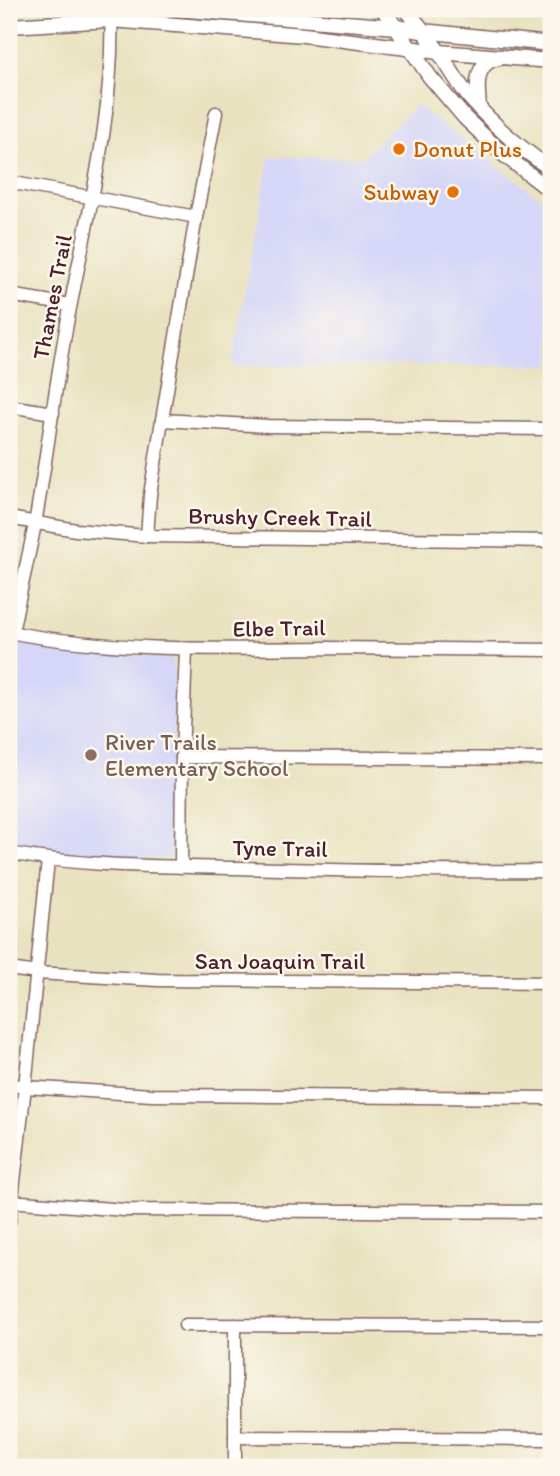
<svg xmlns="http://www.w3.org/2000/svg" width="560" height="1476" viewBox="0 0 560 1476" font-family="Itim,sans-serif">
	<rect width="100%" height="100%" fill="#fbf7ec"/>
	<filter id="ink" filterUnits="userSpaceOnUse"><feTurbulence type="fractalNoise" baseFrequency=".0143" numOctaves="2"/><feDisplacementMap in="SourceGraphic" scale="14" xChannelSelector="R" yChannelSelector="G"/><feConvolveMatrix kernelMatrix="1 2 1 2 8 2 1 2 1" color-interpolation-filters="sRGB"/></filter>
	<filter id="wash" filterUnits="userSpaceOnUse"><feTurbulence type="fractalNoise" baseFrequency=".00686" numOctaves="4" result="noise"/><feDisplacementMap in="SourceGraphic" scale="28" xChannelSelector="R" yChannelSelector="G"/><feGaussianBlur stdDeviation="1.57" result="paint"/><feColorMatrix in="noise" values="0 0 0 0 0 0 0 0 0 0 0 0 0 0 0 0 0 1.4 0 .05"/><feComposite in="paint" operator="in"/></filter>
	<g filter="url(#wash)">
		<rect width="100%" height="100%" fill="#e9e2c0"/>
		<!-- built -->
		<g fill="#d6d7f8">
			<path d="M416 105 551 206V365L232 366 269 157 362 158Z"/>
			<path d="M9 641 82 652 171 658 174 664V849L170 857 162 859 109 857 48 851 9 845Z"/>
		</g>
	</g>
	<g filter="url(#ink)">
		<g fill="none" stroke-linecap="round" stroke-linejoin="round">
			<!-- minor casing -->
			<g stroke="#82635f" stroke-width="15">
				<g id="minor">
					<path d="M9 182 196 217"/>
					<path d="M9 295 70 305"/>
					<path d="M9 406 53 413"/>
					<path d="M162 420 268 426 551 429"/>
					<path d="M9 518 76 530 147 536 551 541"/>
					<path d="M147 536 150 495 162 420 196 217 216 113"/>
					<path d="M9 632C114 652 221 649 327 648 402 648 477 649 551 650"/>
					<path d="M12 633C19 596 28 560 35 524 48 450 56 376 71 303 90 204 115 110 111 9"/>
					<path d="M182 757 551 759"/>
					<path d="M9 853C84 867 161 866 237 868 342 871 446 872 551 871"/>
					<path d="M181 867 182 757 186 650"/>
					<path d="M9 969 37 973 157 980 551 983"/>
					<path d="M9 1084 25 1087 152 1095 551 1098"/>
					<path d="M9 1201 125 1210 551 1212"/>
					<path d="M9 1223 25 1087 48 860"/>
					<path d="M185 1325 551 1326"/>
					<path d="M235 1437 551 1439"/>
					<path d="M235 1467V1325"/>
				</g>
			</g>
			<!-- major casing -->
			<g stroke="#82635f" stroke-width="17">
				<g id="major">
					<path d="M9 9H11"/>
					<path d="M177 9 396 27 422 31 551 44"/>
					<path d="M383 9 430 77 465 118 503 154 551 191"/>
					<path d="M406 9C417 23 429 37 439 52 449 67 458 83 469 97 493 125 521 149 551 169"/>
					<path d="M9 26 111 20 304 35 439 52 551 61"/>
					<path d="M479 107C478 93 474 71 488 62 492 59 496 59 500 58"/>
				</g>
			</g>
			<!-- minor -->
			<use href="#minor" stroke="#fff" stroke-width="12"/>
			<!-- major -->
			<use href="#major" stroke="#fff" stroke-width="14"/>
		</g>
	</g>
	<!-- markers -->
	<g fill="#e8710a" stroke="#fbf7ec" stroke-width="2.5">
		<circle cx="399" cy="149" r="7"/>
		<circle cx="453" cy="192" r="7"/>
	</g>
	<circle fill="#8d6e63" stroke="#fbf7ec" stroke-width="2.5" cx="91" cy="755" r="7"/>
	<g text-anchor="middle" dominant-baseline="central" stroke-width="5" stroke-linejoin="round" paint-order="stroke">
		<!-- food labels -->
		<g font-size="23" fill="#c56008" stroke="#fbf7ec" text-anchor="start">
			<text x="413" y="149">Donut Plus</text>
			<text x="439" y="192" text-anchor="end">Subway</text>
		</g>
		<!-- street labels -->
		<g font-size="23" fill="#4a1f2b" stroke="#fbf7ec">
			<text transform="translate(52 297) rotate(-79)">Thames Trail</text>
			<text transform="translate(280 517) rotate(1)">Brushy Creek Trail</text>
			<text transform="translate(279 628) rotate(-1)">Elbe Trail</text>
			<text transform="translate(280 848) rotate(1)">Tyne Trail</text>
			<text x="280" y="961">San Joaquin Trail</text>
		</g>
		<!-- education labels -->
		<g font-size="23" fill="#785e54" stroke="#fbf7ec" text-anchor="start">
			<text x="105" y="742">River Trails<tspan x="105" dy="26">Elementary School</tspan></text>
		</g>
	</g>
	<!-- margin -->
	<rect width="560" height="1476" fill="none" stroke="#fbf7ec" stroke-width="35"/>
</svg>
